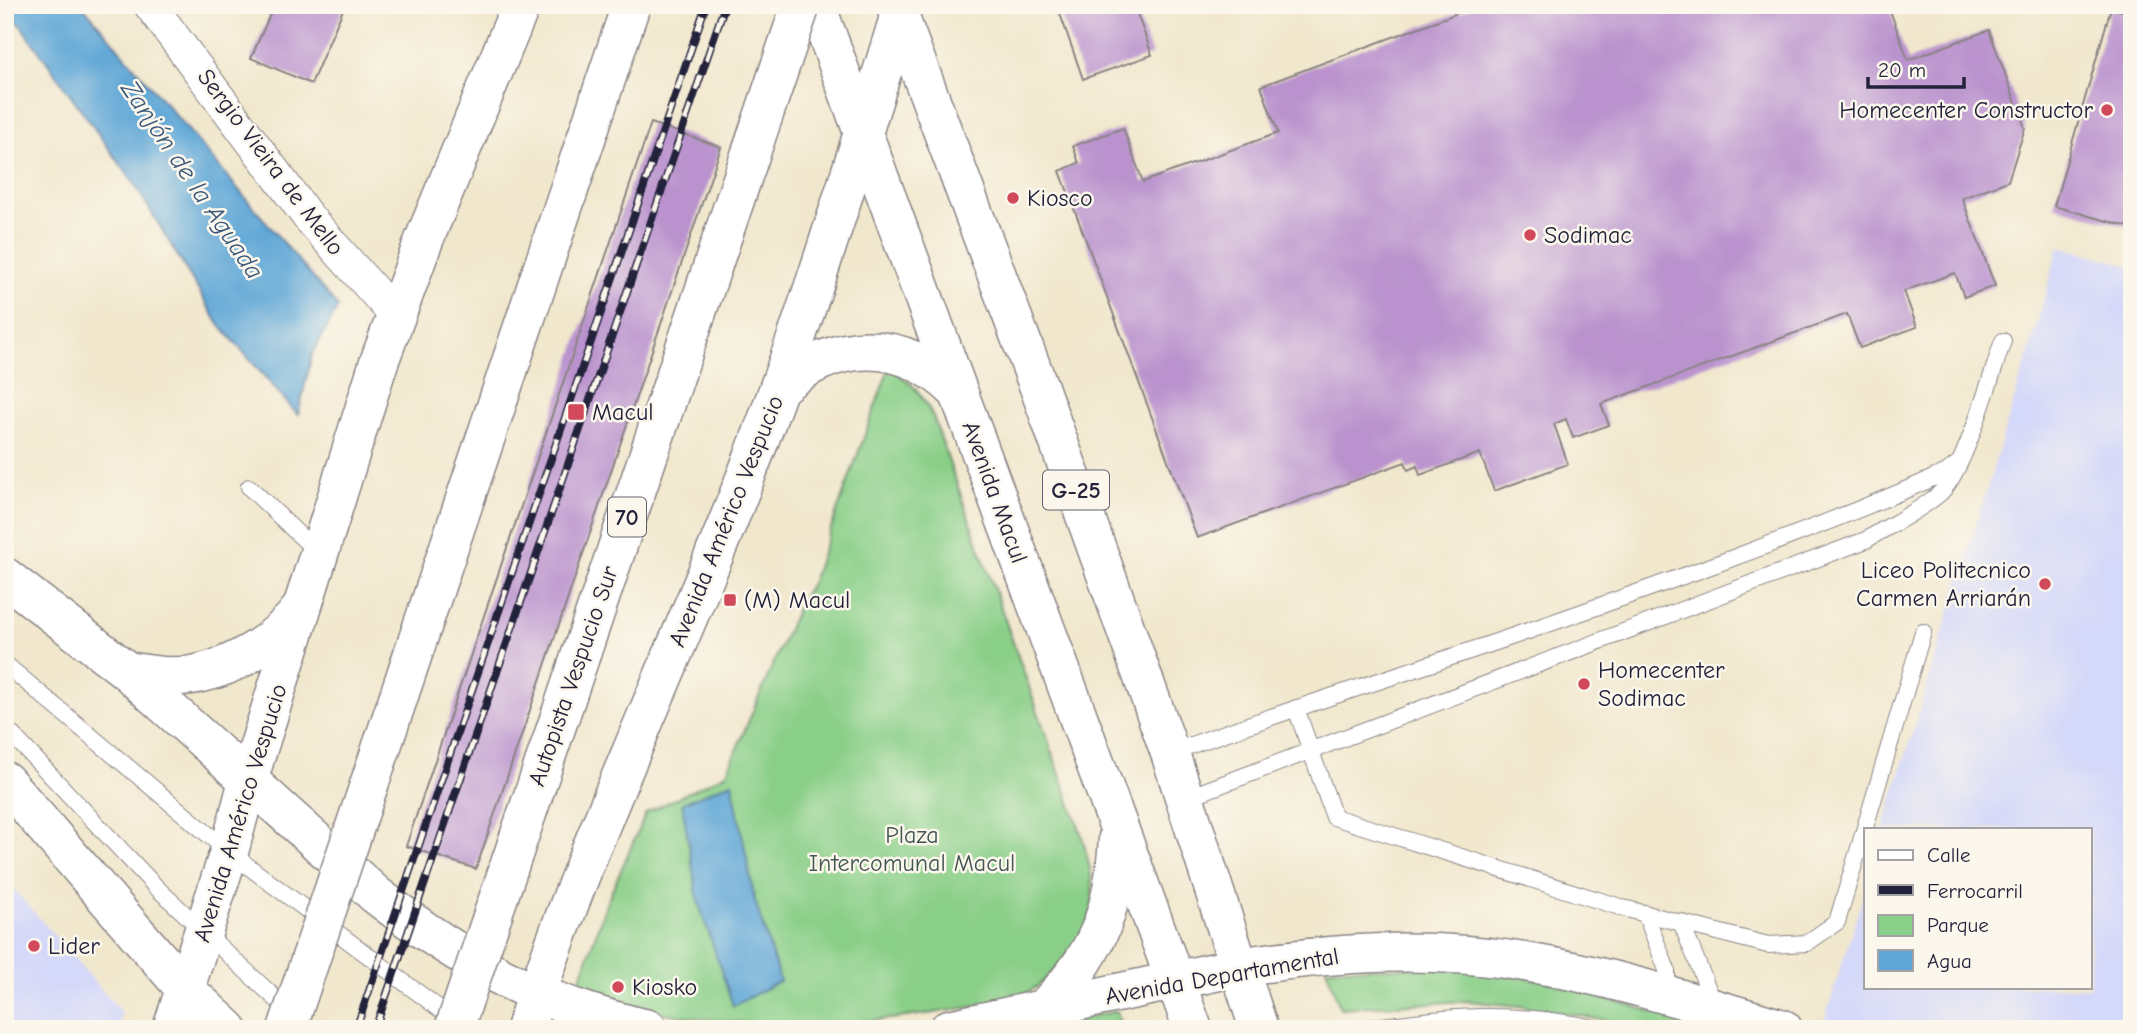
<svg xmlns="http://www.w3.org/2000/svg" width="2137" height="1034" viewBox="0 0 2137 1034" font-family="'Comic Neue',sans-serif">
	<rect width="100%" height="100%" fill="#fbf7ec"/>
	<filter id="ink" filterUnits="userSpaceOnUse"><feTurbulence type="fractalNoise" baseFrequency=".0143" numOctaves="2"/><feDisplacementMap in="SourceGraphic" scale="14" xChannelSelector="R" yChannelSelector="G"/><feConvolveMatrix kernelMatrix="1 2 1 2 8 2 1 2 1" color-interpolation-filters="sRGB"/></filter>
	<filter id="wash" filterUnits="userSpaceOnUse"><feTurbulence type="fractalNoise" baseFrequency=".00686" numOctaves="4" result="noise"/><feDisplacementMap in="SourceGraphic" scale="28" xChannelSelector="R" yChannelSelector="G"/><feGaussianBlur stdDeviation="1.57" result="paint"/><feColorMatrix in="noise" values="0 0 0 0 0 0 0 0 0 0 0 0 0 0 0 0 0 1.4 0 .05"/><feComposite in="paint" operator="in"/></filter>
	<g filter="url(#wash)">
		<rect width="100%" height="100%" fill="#f1e7cd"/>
		<!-- built -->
		<g fill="#d4d8f9">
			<path d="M2059 246 2132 266V1029H1849L1824 1022 1866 886V987H2090V829H1883L2033 338Z"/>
			<path d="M5 879 122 1013 118 1029H5Z"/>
		</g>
		<!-- green -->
		<g fill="#8acf88" stroke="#567862" stroke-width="2" fill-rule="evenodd">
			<path d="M889 368C911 380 923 395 933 417L1082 836C1089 863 1099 897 1087 925 1080 941 1045 985 1028 992 1001 1004 969 1007 940 1012 849 1027 766 1029 675 1015 642 1009 609 1000 576 992L606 904 646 813 726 774 798 606 812 581ZM698 901H755L780 981Z"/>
			<path d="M1326 968H1455L1541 980 1713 1029H1653L1529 1007 1468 1001 1340 1008Z"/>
			<path d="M1117 1011 1122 1029H1033Z"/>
		</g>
		<!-- water -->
		<g fill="#60a7d7" stroke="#416489" stroke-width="2">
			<path d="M6 5H82L338 307 312 355 298 415 218 323 135 185Z"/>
			<path d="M732 782 755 901 780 981 733 1006 698 901 682 803Z"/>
		</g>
		<g id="blocks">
			<!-- building -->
			<g fill="#ba93ce">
				<path d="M274 5H345L311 84 251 58Z"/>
				<path d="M1057 5H1134L1152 55 1083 79Z"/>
				<path d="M1479 5H1888L1908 60 1989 30 2025 128 2008 181 1962 198 1995 286 1964 297 1955 273 1904 291 1917 327 1860 348 1847 314 1601 404 1609 425 1573 438 1566 419 1554 424 1568 464 1494 491 1480 453 1420 475 1417 466 1408 470 1405 462 1197 538 1060 171 1079 163 1073 146 1123 128 1143 182 1278 133 1261 86Z"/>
				<path d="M2111 8 2132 14V228L2054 206Z"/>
				<path d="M651 123 721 147 476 869 406 846Z"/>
			</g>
		</g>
	</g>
	<g filter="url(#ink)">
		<use href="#blocks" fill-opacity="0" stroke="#8a8484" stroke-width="2"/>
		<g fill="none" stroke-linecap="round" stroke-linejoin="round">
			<!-- lane casing -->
			<g stroke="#8a8484" stroke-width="18">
				<g id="lane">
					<path d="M249 487 318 553"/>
					<path d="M5 664 229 852 456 1021"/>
					<path d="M1296 708 1334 817 1623 908 1768 945 1807 943 1837 922 1923 632"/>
					<path d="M5 727 157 888 290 1012"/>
					<path d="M1170 753C1289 708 1411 672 1531 630 1671 581 1811 532 1947 472L1959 463"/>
					<path d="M1186 798 1866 540C1890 525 1918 512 1939 494 1964 474 1991 375 2003 341"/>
					<path d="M1645 913 1667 970V979L1655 988"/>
					<path d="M1681 922 1714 1004"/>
					<path d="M1361 1029C1449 1016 1511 1010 1599 1029"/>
				</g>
			</g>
			<!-- street casing -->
			<g stroke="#8a8484" stroke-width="34">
				<path id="street" d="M150 5 308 217 396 316"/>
			</g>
			<!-- secondary casing -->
			<g stroke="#8a8484" stroke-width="41">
				<path id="secondary" d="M1238 967C1334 952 1429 946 1525 962 1612 976 1698 1004 1783 1029"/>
			</g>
			<!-- primary casing -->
			<g stroke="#8a8484" stroke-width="41">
				<g id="primary">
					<path d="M816 5 1193 1029"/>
					<path d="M897 10 1040 390 1170 753 1259 1029"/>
					<path d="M779 388C837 338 902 337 957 391"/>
					<path d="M5 577 127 671 376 895C462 962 542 1005 648 1029"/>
					<path d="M127 671C150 675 174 679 197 674 237 666 277 640 301 609"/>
					<path d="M5 781 186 990 228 1029"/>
					<path d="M1041 1011C1097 957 1114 913 1118 837"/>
					<path d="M172 1029 229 852 248 781 378 365 424 240 521 5"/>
					<path d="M525 1029C584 847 667 676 737 499 801 338 851 171 903 5"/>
					<path d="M949 1029 1238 967"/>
				</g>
			</g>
			<!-- lane -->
			<use href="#lane" stroke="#fff" stroke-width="16"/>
			<!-- street -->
			<use href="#street" stroke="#fff" stroke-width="32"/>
			<!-- secondary -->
			<use href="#secondary" stroke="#fff" stroke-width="38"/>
			<!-- primary -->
			<use href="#primary" stroke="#fff" stroke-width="38"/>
			<!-- rail casing -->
			<g stroke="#22223b" stroke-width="8">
				<g id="rail">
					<path d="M356 1029 706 5"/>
					<path d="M375 1029 725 5"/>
				</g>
			</g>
			<!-- rail -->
			<use href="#rail" stroke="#fbf7ec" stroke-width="5" stroke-dasharray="16" stroke-linecap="butt"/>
			<!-- highway-bridge casing -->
			<g stroke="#8a8484" stroke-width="41" stroke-linecap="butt">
				<g id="highway-bridge">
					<path d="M287 1029 631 5"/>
					<path d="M454 1029 801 5"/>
				</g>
			</g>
			<!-- highway-bridge -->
			<use href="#highway-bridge" stroke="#fff" stroke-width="38"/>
		</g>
	</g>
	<!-- markers -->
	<g fill="#d1495b" stroke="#fbf7ec" stroke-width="2.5">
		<circle cx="2107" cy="110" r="7"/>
		<circle cx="1013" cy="198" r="7"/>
		<circle cx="1530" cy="235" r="7"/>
		<rect x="567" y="403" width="18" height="18" rx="3.5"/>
		<circle cx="2045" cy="584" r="7"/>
		<rect x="723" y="593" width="14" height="14" rx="3.5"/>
		<circle cx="1584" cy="684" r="7"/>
		<circle cx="34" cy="946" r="7"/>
		<circle cx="618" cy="987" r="7"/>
	</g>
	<g text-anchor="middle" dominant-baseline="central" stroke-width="5" stroke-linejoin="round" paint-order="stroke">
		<!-- shield labels -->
		<g fill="#fbf7ec" stroke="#636270" stroke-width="2">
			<rect x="1043" y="470.5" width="66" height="39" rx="5"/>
			<rect x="608" y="497.5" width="38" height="39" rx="5"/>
		</g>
		<g font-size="23" font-weight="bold" fill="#22223b">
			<text x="1076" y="490">G-25</text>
			<text x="627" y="517">70</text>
		</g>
		<!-- poi labels -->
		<g font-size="24" fill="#22223b" stroke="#fbf7ec" text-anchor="start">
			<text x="2093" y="110" text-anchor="end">Homecenter Constructor</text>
			<text x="1027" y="198">Kiosco</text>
			<text x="1544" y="235">Sodimac</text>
			<text x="592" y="412">Macul</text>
			<text x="2031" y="570" text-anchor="end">Liceo Politecnico<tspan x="2031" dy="28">Carmen Arriarán</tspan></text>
			<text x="744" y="600">(M) Macul</text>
			<text x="1598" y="670">Homecenter<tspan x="1598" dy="28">Sodimac</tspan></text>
			<text x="48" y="946">Lider</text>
			<text x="632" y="987">Kiosko</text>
		</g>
		<!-- street labels -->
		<g font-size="24" fill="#22223b" stroke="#fbf7ec">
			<text transform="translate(271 162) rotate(53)">Sergio Vieira de Mello</text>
			<text transform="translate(995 492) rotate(70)">Avenida Macul</text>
			<text transform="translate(726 521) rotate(-68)">Avenida Américo Vespucio</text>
			<text transform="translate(573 676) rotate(-71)">Autopista Vespucio Sur</text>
			<text transform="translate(240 813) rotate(-73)">Avenida Américo Vespucio</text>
			<text transform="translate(1222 976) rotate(-10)">Avenida Departamental</text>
		</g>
		<!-- park labels -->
		<g font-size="24" fill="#415652" stroke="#fbf7ec">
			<text x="912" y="835">Plaza<tspan x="912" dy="28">Intercomunal Macul</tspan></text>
		</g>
		<!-- water labels -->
		<g font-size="26" font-style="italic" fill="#3b5779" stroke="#fbf7ec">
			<text transform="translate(192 180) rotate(56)">Zanjón de la Aguada</text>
		</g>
	</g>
	<!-- margin -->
	<rect width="2137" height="1034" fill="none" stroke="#fbf7ec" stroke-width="28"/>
	<!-- legend -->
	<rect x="1864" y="828" width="228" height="161" fill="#fbf7ec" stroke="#a4a2a5" stroke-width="2"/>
	<rect x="1878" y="850" width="35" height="10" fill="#ffffff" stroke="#a4a2a5" stroke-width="2"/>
	<text x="1927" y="862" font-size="21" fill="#22223b">Calle</text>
	<rect x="1878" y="885" width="35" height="10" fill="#22223b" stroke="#a4a2a5" stroke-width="2"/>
	<text x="1927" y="898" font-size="21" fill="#22223b">Ferrocarril</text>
	<rect x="1878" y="915" width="35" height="21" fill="#8acf88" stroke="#a4a2a5" stroke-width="2"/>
	<text x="1927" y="932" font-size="21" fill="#22223b">Parque</text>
	<rect x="1878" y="950" width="35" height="21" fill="#60a7d7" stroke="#a4a2a5" stroke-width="2"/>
	<text x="1927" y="968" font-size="21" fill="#22223b">Agua</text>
	<!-- scale -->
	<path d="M1868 77v10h96v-10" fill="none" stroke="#22223b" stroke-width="3.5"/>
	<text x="1878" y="77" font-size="21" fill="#22223b" stroke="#fbf7ec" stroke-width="5" paint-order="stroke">20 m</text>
</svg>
